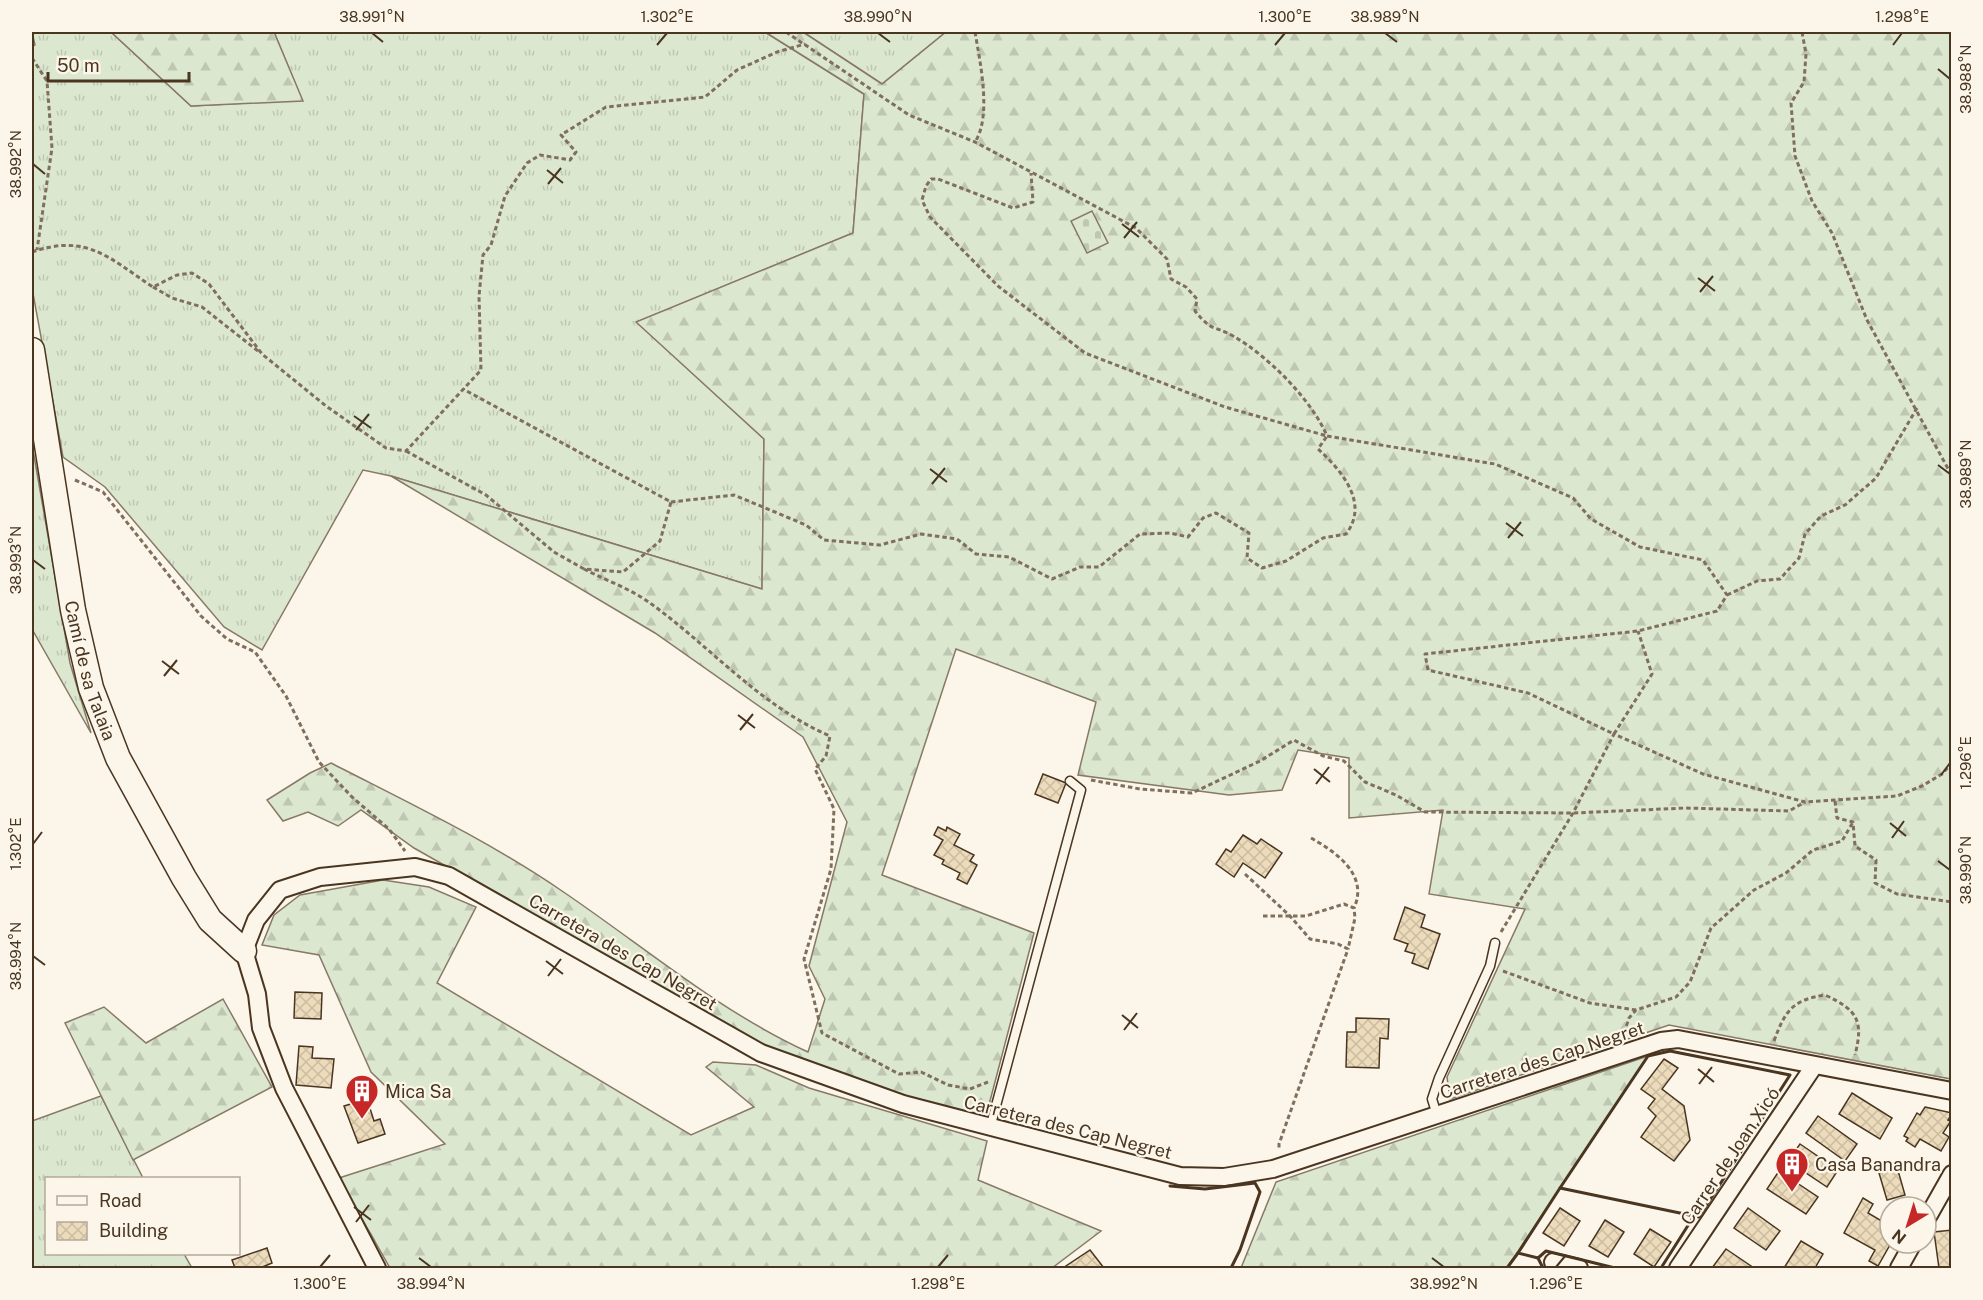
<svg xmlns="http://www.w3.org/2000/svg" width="1983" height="1300" viewBox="0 0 1983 1300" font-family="'Public Sans',sans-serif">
	<defs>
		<pattern id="grass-tufts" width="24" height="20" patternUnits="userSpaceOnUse" patternTransform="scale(1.5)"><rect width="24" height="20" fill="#dce7d0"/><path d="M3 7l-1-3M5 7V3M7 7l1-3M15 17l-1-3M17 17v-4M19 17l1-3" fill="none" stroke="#bec7b2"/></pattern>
		<pattern id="forest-firs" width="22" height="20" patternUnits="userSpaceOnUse" patternTransform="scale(1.5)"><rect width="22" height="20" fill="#dce7d0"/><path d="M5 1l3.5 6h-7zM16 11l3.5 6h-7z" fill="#bec7b2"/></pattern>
		<pattern id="cemetery-stones" width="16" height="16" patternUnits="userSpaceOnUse" patternTransform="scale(1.5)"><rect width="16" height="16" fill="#dce7d0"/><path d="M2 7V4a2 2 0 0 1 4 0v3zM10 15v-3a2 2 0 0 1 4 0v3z" fill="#bec7b2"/></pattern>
		<pattern id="building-cross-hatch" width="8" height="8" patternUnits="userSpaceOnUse" patternTransform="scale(1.5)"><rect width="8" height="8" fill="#ecdcbc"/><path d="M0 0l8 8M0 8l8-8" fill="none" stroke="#ccbda1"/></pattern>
	</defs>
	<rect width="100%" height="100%" fill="#fbf6e9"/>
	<!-- grass -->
	<g fill="url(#grass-tufts)" stroke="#887966" stroke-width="1.5">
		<path d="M32 32H111L191 106 302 100 274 32H765L864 94 853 233 637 322 764 439 762 589 391 476 363 470 262 650 224 627 105 487 63 457 32 288V47L35 45Z"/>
		<path d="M803 32H946L882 84Z"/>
		<path d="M32 444 70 663 91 733 32 629Z"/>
		<path d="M101 1096 143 1178H46V1254H184L192 1268H32V1121Z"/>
	</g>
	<!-- forest -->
	<g fill="url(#forest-firs)" stroke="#887966" stroke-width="1.5">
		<path d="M111 32H274L303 101 191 106Z"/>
		<path d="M765 32H803L882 84 946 32H1951V1079L1669 1025 1450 1099 1447 1077 1525 909 1429 894 1443 810 1349 818V758L1298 750 1282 790 1229 795 1078 775 1096 702 956 649 882 875 1034 933 985 1120 868 1087 767 1048 414 848 361 810 338 826 308 812 283 821 267 800 310 773 331 763C409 803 489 841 562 891 642 945 720 1012 808 1052L825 999 809 966 847 822 803 737 655 633 391 476 762 589 764 439 636 322 853 233 864 94Z"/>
		<path d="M383 880 429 887 476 907 437 983 691 1135 754 1107 706 1067 713 1062 756 1065 809 1088 987 1141 978 1180 1101 1231 1052 1268H390L339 1178 445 1144 371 1072 319 955 262 945 274 915 300 895Z"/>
		<path d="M223 999 272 1087 133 1160 65 1023 104 1007 146 1043Z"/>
		<path d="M1648 1056 1507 1268H1241L1276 1182Z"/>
	</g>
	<!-- cemetery -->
	<path fill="url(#cemetery-stones)" stroke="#887966" stroke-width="1.5" d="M1092 211 1108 243 1087 253 1071 221Z"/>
	<!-- building -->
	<g fill="url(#building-cross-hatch)" stroke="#4a3520" stroke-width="1.5">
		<path d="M1043 774 1066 783 1058 803 1035 794Z"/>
		<path d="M938 827 946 831 947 827 960 834 954 845 974 855 970 861 977 865 967 884 957 879 960 873 942 864 944 860 934 855 943 840 934 835Z"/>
		<path d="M1243 835 1257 844 1261 839 1282 853 1265 878 1243 863 1234 877 1216 864 1226 849 1231 852Z"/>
		<path d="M1405 907 1425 915 1421 927 1440 934 1428 969 1412 963 1415 954 1405 951 1408 944 1394 939Z"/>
		<path d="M295 992 322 993 321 1019 294 1018Z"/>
		<path d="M1356 1018 1389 1019 1388 1039 1380 1038 1379 1068 1346 1067 1347 1032H1356Z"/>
		<path d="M299 1046 313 1047 312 1058 334 1059 331 1088 296 1085Z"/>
		<path d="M1664 1059 1678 1068 1662 1089 1684 1106 1690 1140 1674 1161 1641 1137 1656 1116 1648 1108 1655 1099 1641 1089Z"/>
		<path d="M1852 1093 1892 1118 1880 1139 1839 1114Z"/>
		<path d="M367 1099 374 1121 380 1119 385 1134 358 1143 344 1106Z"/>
		<path d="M1925 1107 1952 1113 1948 1120 1951 1121 1943 1133 1949 1137 1941 1151 1920 1139 1915 1147 1906 1141 1908 1138 1904 1136 1917 1113 1920 1115Z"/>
		<path d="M1818 1116 1857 1144 1845 1161 1806 1133Z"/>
		<path d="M1800 1144 1838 1170 1827 1187 1788 1161Z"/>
		<path d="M1897 1167 1905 1195 1887 1200 1879 1173Z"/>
		<path d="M1779 1171 1818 1197 1806 1214 1767 1189Z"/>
		<path d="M1863 1198 1873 1204 1868 1213 1890 1226 1891 1243 1878 1266 1869 1261 1875 1250 1844 1233Z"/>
		<path d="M1560 1208 1580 1221 1564 1246 1543 1233Z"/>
		<path d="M1748 1208 1780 1231 1766 1250 1734 1228Z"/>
		<path d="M1605 1220 1624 1232 1608 1257 1589 1246Z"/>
		<path d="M1650 1229 1671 1242 1654 1267 1634 1254Z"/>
		<path d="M1952 1230V1268H1939L1934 1232Z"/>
		<path d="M1801 1241 1823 1254 1815 1268H1784Z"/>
		<path d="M267 1248 272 1263 260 1268H235L232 1260Z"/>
		<path d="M1726 1249 1754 1268H1712Z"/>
		<path d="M1090 1250 1104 1268H1063Z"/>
	</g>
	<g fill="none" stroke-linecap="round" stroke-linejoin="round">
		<!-- lane casing -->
		<g stroke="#4a3520" stroke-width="11">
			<g id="lane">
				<path d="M1437 1115 1432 1099 1439 1078 1490 966 1495 943"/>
				<path d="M990 1128 1081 790 1070 781"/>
			</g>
		</g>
		<!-- street casing -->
		<g stroke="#4a3520" stroke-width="20">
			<g id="street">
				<path d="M1926 1220 1952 1174"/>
				<path d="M1553 1262 1579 1268"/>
				<path d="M377 1268 284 1088 261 1028 257 994 244 951 256 920 280 890 320 877 415 867 449 876 761 1053 903 1104 1180 1176 1224 1177 1273 1169 1661 1041 1678 1039 1952 1091"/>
				<path d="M1678 1268 1814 1066"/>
				<path d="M1899 1268 1913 1243"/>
			</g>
		</g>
		<!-- secondary casing -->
		<g stroke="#4a3520" stroke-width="27">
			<g id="secondary">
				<path id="s1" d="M32 350 73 610 91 688 118 758 184 878 210 920 244 951"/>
			</g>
		</g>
		<!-- path -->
		<g stroke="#7f6f5c" stroke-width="3" stroke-dasharray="4.5 3" stroke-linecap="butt">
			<path d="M786 32 909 115 975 142 1136 228 1167 259 1171 279 1186 287 1197 299 1195 311C1213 333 1212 324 1233 336 1267 355 1312 400 1327 436L1495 464 1573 498 1591 519 1640 547 1703 560 1727 595 1717 611 1638 631 1425 654 1428 670 1528 693 1614 734 1652 674 1638 631"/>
			<path d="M975 32C980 62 992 116 975 142"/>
			<path d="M1802 32 1806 54 1804 82 1791 103 1795 156 1812 201 1832 233 1867 320 1952 476"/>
			<path d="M32 58 47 81 52 148 37 250"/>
			<path d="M32 252C87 233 109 258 153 287L177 275 192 273 209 284 262 354 326 406 386 448 406 451 481 370 479 296 483 255 491 245 505 196 527 163 540 155 570 160 576 152 561 135 606 107 705 97 737 70 777 52 805 44"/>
			<path d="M153 287 172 298 202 307 258 351"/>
			<path d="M406 451 486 495 554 552 584 569 623 572 660 541 671 502 463 389"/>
			<path d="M75 480 103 492 201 616 227 639 255 652 286 696 319 762 352 797 389 829 405 851"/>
			<path d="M671 502 734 495 806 525 824 540 880 545 921 534 957 539 976 554 1009 557 1052 579 1080 567H1099L1140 534 1170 533 1188 537 1203 518 1216 513 1249 533 1247 558 1262 568 1286 561 1323 538 1346 534C1370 503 1341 470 1318 449L1327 436 1225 407 1085 353 998 286 930 217 922 200 926 186 931 179H938L1013 208 1033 202 1031 173"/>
			<path d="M584 569C605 580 631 589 650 603 710 646 760 706 830 736L826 756 815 769 834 809 831 869 804 959 822 1033 899 1074 921 1072 948 1085 970 1089 988 1082"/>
			<path d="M1727 595 1757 581 1780 579 1799 558 1805 534 1821 516 1845 505 1876 478 1917 408"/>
			<path d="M1091 780 1140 789 1192 793 1260 761 1294 740 1323 756 1344 761 1365 782 1396 795 1425 812 1573 813 1686 808 1789 811 1805 802"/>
			<path d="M1835 801 1837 818 1853 822 1855 846 1876 860 1875 883 1897 894 1952 902"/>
			<path d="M1311 838C1336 852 1369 875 1354 908"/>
			<path d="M1245 874 1290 916 1310 939 1338 944 1348 949 1279 1144V1150"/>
			<path d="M1263 916H1306L1344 904 1354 908 1355 918 1348 949"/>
			<path d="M1501 932 1573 813 1614 734 1703 774 1805 802 1897 796 1922 786 1942 774 1952 763"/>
			<path d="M1503 971 1590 1003 1636 1010"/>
			<path d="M1628 1033 1626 1027 1629 1018 1636 1010 1676 997 1690 982 1711 928 1754 890 1786 873 1813 850 1842 841 1853 822"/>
			<path d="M1774 1041C1785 1011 1792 1000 1825 995 1857 1010 1864 1020 1855 1055"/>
		</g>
		<!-- lane -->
		<use href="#lane" stroke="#fbf6e9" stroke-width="8"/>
		<!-- street -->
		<use href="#street" stroke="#fbf6e9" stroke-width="16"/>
		<!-- secondary -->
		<use href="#secondary" stroke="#fbf6e9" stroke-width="24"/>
		<!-- wall -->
		<g stroke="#4a3520" stroke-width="3">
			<path d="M1670 1051 1790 1075 1699 1217 1560 1188 1648 1056Z"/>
			<path d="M1170 1186 1205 1189 1255 1183 1260 1192 1240 1250 1231 1268"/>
			<path d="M1560 1188 1518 1253 1538 1258 1546 1251 1615 1268"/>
			<path d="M1538 1258 1543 1268"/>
			<path d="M1507 1268 1518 1253"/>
			<path d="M1661 1268 1694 1216"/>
		</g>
	</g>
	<!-- ticks -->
	<path fill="none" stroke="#4a3520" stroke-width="2" d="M372 33 383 42M878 33 890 42M1385 33 1397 42M657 45 667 33M1275 45 1285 33M1893 45 1902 33M1938 69 1950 79M33 164 45 174M547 170 563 183M548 184 561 168M1122 224 1139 237M1124 238 1137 222M1698 278 1715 291M1700 292 1713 276M354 416 371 428M356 430 369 414M1938 465 1950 474M930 469 947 482M932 484 945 468M1506 523 1523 536M1508 538 1521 522M33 560 45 569M162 661 179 674M164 676 177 660M738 715 755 728M740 730 753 714M1314 769 1330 782M1941 775 1950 763M1316 784 1329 767M1890 823 1906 836M1892 838 1904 821M33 844 42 832M1938 861 1950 870M33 956 45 965M546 961 563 974M548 976 561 959M1122 1015 1138 1028M1124 1030 1137 1013M1698 1069 1714 1082M1699 1084 1712 1067M354 1207 371 1220M356 1222 369 1205M419 1258 431 1267M1432 1258 1444 1267M320 1267 330 1255M938 1267 948 1255M1556 1267 1566 1255"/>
	<!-- icons -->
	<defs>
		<g id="building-pin" transform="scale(1.725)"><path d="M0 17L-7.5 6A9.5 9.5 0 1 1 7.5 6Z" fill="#c62828" stroke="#fbf6e9"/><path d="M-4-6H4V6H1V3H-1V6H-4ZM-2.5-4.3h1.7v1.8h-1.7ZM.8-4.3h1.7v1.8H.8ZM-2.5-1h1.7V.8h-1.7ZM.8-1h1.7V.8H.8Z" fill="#fff"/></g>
	</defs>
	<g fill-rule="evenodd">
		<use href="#building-pin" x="362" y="1091"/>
		<use href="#building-pin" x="1792" y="1164"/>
	</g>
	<g text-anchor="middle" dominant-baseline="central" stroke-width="4.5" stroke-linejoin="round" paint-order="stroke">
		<!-- street labels -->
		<g font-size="18" fill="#4a3520" stroke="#fbf6e9">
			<text stroke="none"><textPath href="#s1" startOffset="326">Camí de sa Talaia</textPath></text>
			<text transform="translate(623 952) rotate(30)">Carretera des Cap Negret</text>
			<text transform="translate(1542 1060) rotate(-18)">Carretera des Cap Negret</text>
			<text transform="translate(1068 1127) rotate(14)">Carretera des Cap Negret</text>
			<text transform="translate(1730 1156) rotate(-56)">Carrer de Joan Xicó</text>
		</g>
		<!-- poi labels -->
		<g font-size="18" fill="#4a3520" stroke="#fbf6e9" text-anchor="start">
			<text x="385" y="1091">Mica Sa</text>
			<text x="1815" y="1164">Casa Banandra</text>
		</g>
	</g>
	<!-- border -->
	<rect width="1983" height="1300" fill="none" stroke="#fbf6e9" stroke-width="66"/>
	<!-- legend -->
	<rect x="45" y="1177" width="195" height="78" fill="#fbf6e9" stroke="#b4a999" stroke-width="1.5"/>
	<rect x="57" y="1196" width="30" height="9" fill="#fbf6e9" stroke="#b4a999" stroke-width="1.5"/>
	<text x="99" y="1207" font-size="18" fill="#4a3520">Road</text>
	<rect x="57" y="1222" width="30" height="18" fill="url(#building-cross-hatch)" stroke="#b4a999" stroke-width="1.5"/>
	<text x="99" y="1237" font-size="18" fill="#4a3520">Building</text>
	<!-- north arrow -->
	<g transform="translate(1908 1225) rotate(218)"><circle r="28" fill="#fbf6e9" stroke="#b4a999" stroke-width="1.5"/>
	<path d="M0-4.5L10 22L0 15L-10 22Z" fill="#c62828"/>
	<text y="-9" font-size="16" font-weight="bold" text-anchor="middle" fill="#4a3520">N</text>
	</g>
	<!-- scale -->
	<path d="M48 72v9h141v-9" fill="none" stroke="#4a3520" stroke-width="3"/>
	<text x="57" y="72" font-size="18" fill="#4a3520" stroke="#fbf6e9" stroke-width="4.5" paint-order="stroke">50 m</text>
	<rect x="33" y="33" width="1917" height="1234" fill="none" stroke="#4a3520" stroke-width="2"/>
	<g font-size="15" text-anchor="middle" fill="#4a3520">
		<text x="372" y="22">38.991°N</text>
		<text x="667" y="22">1.302°E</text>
		<text x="878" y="22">38.990°N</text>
		<text x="1285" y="22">1.300°E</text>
		<text x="1385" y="22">38.989°N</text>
		<text x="1902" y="22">1.298°E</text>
		<text transform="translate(1966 79) rotate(-90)" y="5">38.988°N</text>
		<text transform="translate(16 164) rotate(-90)" y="5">38.992°N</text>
		<text transform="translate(1966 474) rotate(-90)" y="5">38.989°N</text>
		<text transform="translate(16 560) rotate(-90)" y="5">38.993°N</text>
		<text transform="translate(1966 763) rotate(-90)" y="5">1.296°E</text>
		<text transform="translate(16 844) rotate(-90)" y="5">1.302°E</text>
		<text transform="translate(1966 870) rotate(-90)" y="5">38.990°N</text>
		<text transform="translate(16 956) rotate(-90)" y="5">38.994°N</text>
		<text x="320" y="1289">1.300°E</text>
		<text x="431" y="1289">38.994°N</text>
		<text x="938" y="1289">1.298°E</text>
		<text x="1444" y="1289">38.992°N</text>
		<text x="1556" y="1289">1.296°E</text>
	</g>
</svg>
